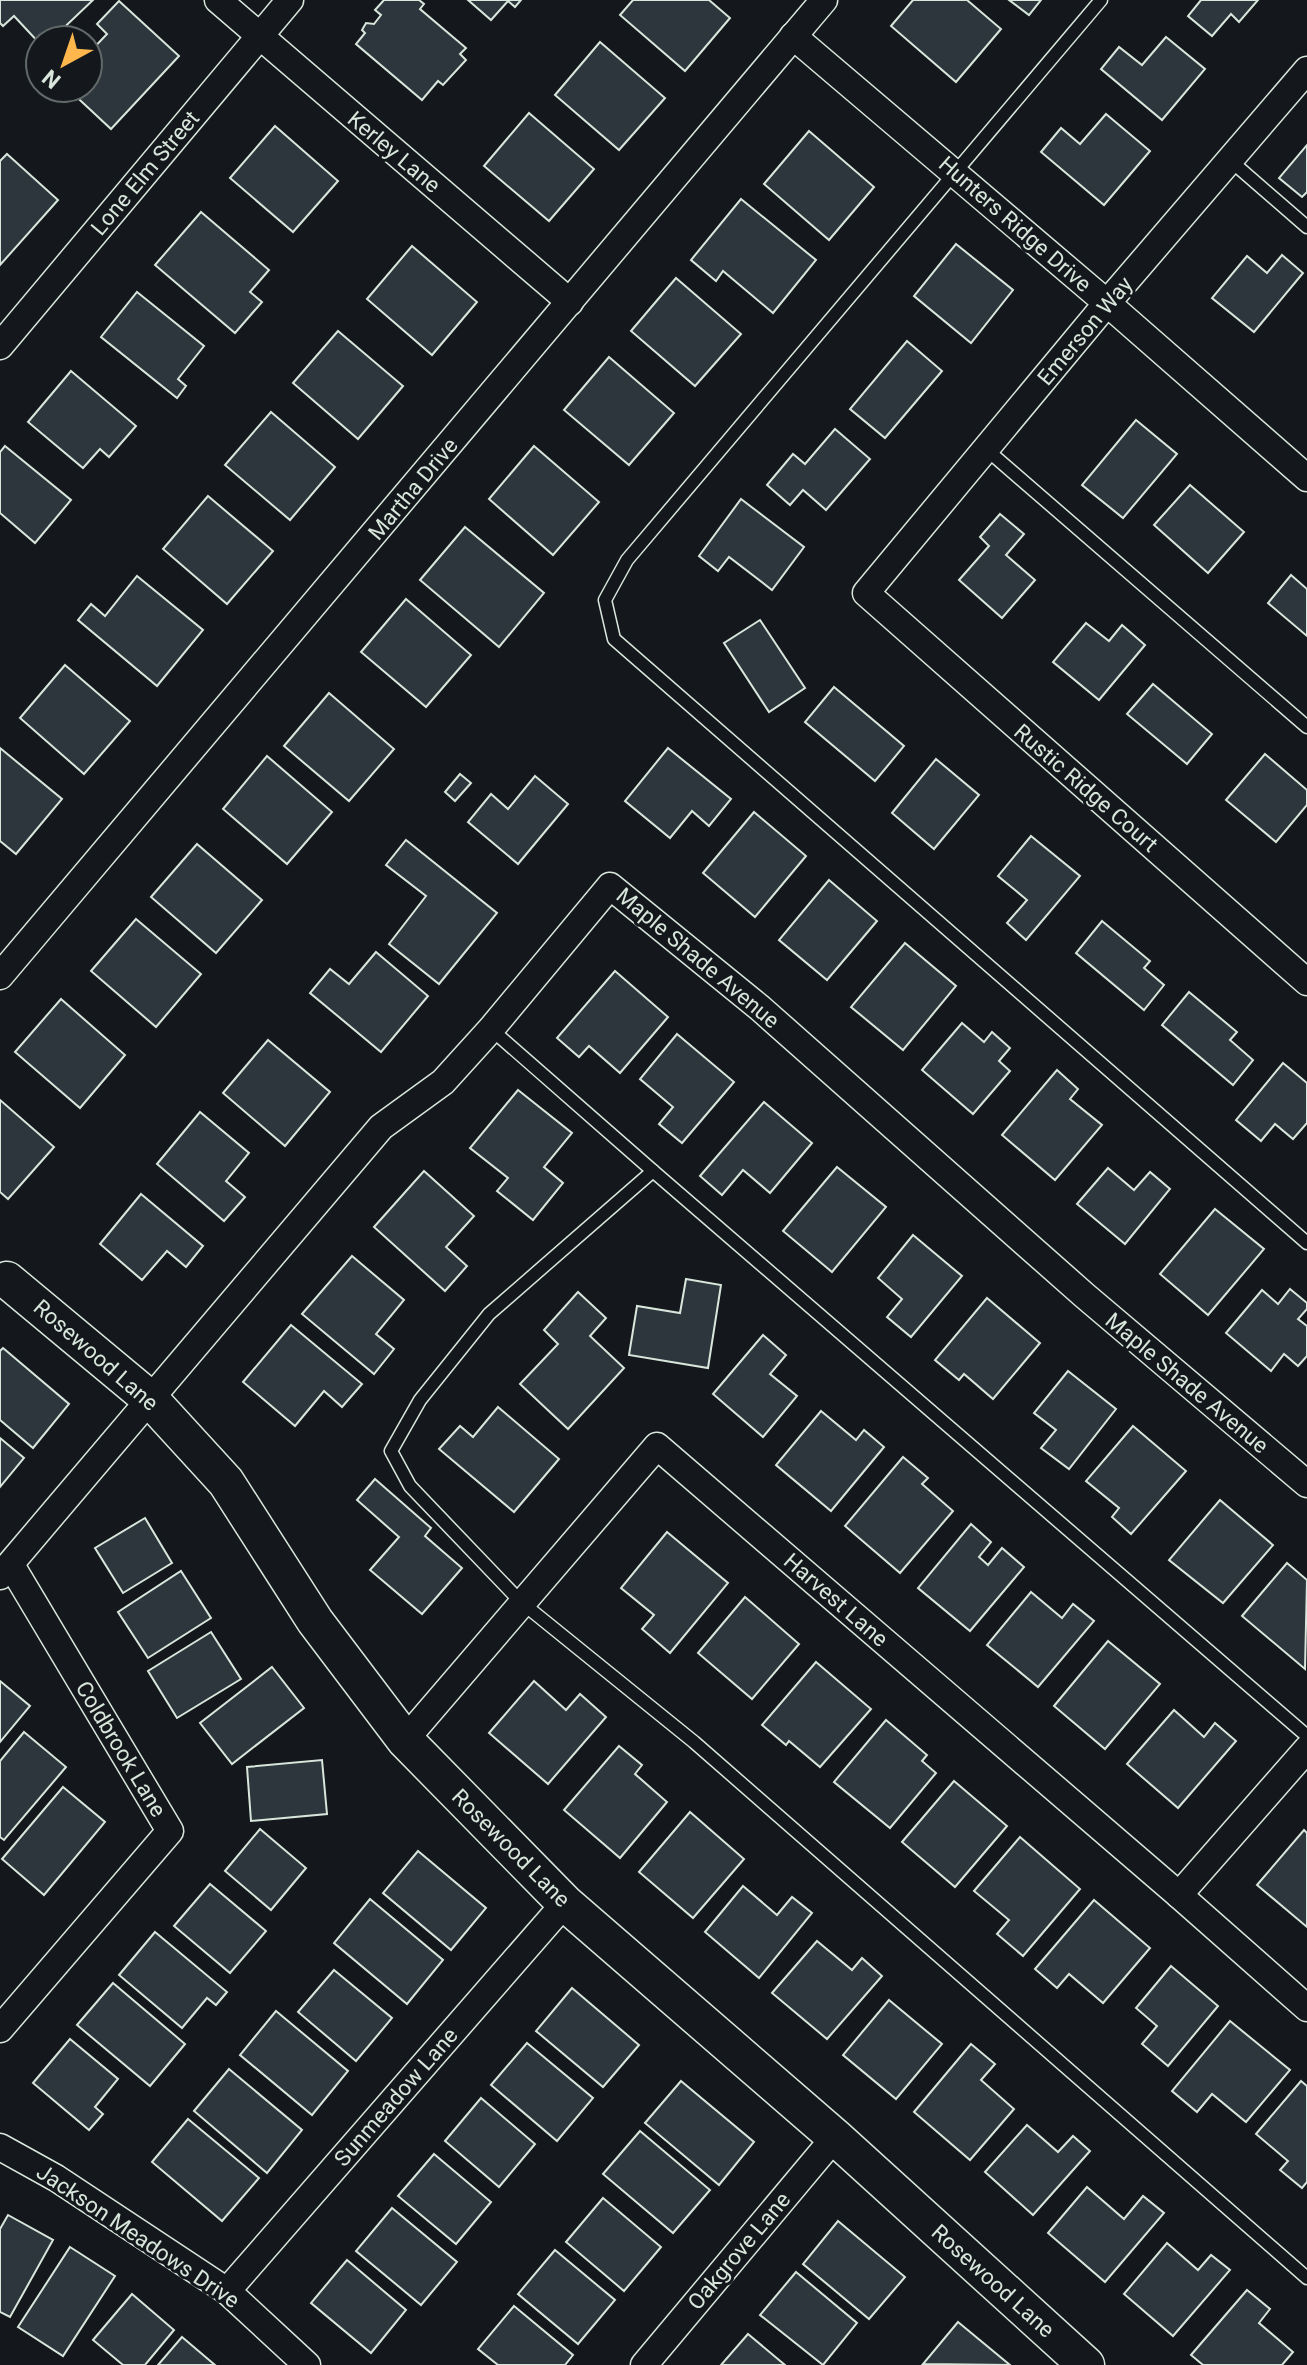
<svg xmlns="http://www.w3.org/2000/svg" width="1307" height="2365" viewBox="0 0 1307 2365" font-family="Roboto,sans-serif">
	<rect width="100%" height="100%" fill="#14181c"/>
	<!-- building -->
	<g fill="#2c363c" stroke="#d8e6dc" stroke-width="2">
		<path d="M0 0H93L51 40H40V44L14 16 3 26 0 23Z"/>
		<path d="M384 0H419L424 4 420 9 466 48 460 54 466 60 443 85 438 81 422 100 356 44 365 33 362 30 366 23 374 24 381 15 375 10Z"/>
		<path d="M468 0H521L515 7 508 1 491 20Z"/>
		<path d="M633 0H709L730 18 685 71 620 15Z"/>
		<path d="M913 0H967L1001 29 956 82 891 26Z"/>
		<path d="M1009 0H1041L1029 15Z"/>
		<path d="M1201 0H1258L1239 22 1231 14 1212 36 1188 16Z"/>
		<path d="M119 1 179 56 111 129 67 88H88V54L107 34 97 24Z"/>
		<path d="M1166 37 1205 69 1162 120 1101 69 1119 47 1142 65Z"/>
		<path d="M600 42 665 98 619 150 555 95Z"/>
		<path d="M529 113 594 169 549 221 484 166Z"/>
		<path d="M1106 114 1150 151 1104 205 1041 152 1061 128 1080 144Z"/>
		<path d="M275 126 338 181 293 232 230 178Z"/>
		<path d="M809 131 874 187 829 240 764 184Z"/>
		<path d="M1307 145V192L1302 197 1279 178Z"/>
		<path d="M7 154 58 200 0 265V161Z"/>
		<path d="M741 199 816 260 773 313 723 271 716 281 691 260Z"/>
		<path d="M201 212 269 270 250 292 262 302 235 333 155 265Z"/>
		<path d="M956 244 1013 290 971 343 914 296Z"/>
		<path d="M412 246 477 302 432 355 367 299Z"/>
		<path d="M1282 255 1303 273 1254 332 1212 298 1247 256 1267 273Z"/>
		<path d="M676 278 741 334 695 386 631 331Z"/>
		<path d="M137 292 204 346 178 379 186 386 177 398 101 337Z"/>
		<path d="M338 331 403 386 358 439 293 383Z"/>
		<path d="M907 341 942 371 885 438 850 409Z"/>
		<path d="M609 357 674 413 629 465 564 410Z"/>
		<path d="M71 371 136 426 109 457 100 449 83 468 28 422Z"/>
		<path d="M271 412 335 467 290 520 225 465Z"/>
		<path d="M1136 420 1177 454 1123 518 1082 485Z"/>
		<path d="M835 429 870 459 826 510 803 490 790 505 767 485 793 454 805 464Z"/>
		<path d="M5 446 71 500 35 543 0 513V452Z"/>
		<path d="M534 446 599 502 553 555 489 499Z"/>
		<path d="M1190 485 1244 532 1208 573 1154 525Z"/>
		<path d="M208 496 273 551 227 604 163 549Z"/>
		<path d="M741 499 804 547 772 590 729 557 718 571 699 556Z"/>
		<path d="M1000 514 1024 534 1006 555 1035 580 1002 618 959 580 989 546 980 537Z"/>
		<path d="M465 527 544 593 499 647 420 580Z"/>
		<path d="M1291 575 1307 589V636L1268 603Z"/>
		<path d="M137 576 203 630 157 686 78 620 91 604 105 616Z"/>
		<path d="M406 599 471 655 426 707 361 652Z"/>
		<path d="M760 620 805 688 769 712 724 643Z"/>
		<path d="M1086 623 1109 641 1122 625 1145 645 1099 700 1053 662Z"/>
		<path d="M65 665 130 721 84 774 20 718Z"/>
		<path d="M1153 684 1212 734 1187 764 1127 714Z"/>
		<path d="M834 687 904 746 875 781 805 722Z"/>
		<path d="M329 693 394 749 349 801 284 746Z"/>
		<path d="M0 748 62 799 16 854 0 841Z"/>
		<path d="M668 748 731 799 709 826 692 811 670 838 625 801Z"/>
		<path d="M1265 754 1307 790V805L1276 842 1226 800Z"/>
		<path d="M267 756 332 812 287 864 223 809Z"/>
		<path d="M936 759 979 795 934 849 892 813Z"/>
		<path d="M460 774 471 783 455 801 445 792Z"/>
		<path d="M535 776 568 804 518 864 468 822 491 794 508 809Z"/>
		<path d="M754 812 806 856 755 917 703 873Z"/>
		<path d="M1031 836 1080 876 1026 940 1007 923 1027 900 998 876Z"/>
		<path d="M406 840 497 913 439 984 389 944 426 896 386 865Z"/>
		<path d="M197 844 262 900 216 953 151 897Z"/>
		<path d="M829 880 877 921 827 980 779 940Z"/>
		<path d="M136 919 201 974 156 1027 91 971Z"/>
		<path d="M1102 921 1150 961 1144 968 1164 985 1144 1010 1076 953Z"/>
		<path d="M905 943 956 986 903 1050 851 1007Z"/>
		<path d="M376 952 428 996 381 1052 310 993 330 969 349 984Z"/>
		<path d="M615 971 668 1017 620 1073 589 1046 579 1057 557 1038Z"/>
		<path d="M1189 992 1237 1032 1230 1040 1253 1060 1233 1085 1162 1025Z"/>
		<path d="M61 999 125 1055 80 1108 15 1052Z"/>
		<path d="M962 1023 984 1042 992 1032 1010 1048 999 1061 1010 1071 973 1114 922 1070Z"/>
		<path d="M677 1034 734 1082 682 1143 659 1124 673 1107 640 1079Z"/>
		<path d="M268 1040 330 1092 285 1146 223 1093Z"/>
		<path d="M1283 1063 1307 1083V1123L1293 1139 1275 1124 1261 1141 1236 1120Z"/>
		<path d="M1057 1070 1078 1089 1070 1099 1102 1125 1055 1180 1002 1135Z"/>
		<path d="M518 1090 572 1133 544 1167 563 1183 533 1220 497 1191 508 1178 470 1148Z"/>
		<path d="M0 1100 54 1147 8 1199 0 1192Z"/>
		<path d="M764 1102 812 1143 770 1193 743 1170 722 1195 700 1176Z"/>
		<path d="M200 1112 249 1153 226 1181 245 1197 224 1221 157 1164Z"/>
		<path d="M837 1167 886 1207 832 1272 783 1231Z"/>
		<path d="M1108 1168 1134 1190 1150 1172 1170 1189 1125 1244 1077 1204Z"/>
		<path d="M424 1171 474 1216 446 1247 467 1266 445 1291 374 1227Z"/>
		<path d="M141 1194 203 1246 186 1267 167 1251 142 1280 100 1244Z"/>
		<path d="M1215 1209 1264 1249 1208 1315 1160 1274Z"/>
		<path d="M913 1235 962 1276 911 1337 887 1317 902 1299 878 1278Z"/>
		<path d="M352 1256 404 1300 376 1334 394 1349 374 1374 302 1314Z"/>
		<path d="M686 1279 721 1285 708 1368 629 1355 637 1306 680 1313Z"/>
		<path d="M1290 1289 1307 1303V1309L1298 1319 1307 1326V1356L1298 1366 1284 1354 1271 1371 1226 1333 1262 1290 1278 1304Z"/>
		<path d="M578 1292 606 1318 590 1336 624 1368 568 1429 520 1384 558 1344 544 1330Z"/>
		<path d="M987 1298 1040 1343 993 1399 964 1374 959 1380 935 1360Z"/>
		<path d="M291 1325 362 1384 342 1407 324 1391 295 1426 243 1382Z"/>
		<path d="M763 1335 786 1355 770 1374 797 1396 763 1437 713 1394Z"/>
		<path d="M3 1348 69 1404 33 1448 0 1420V1351Z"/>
		<path d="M1068 1371 1116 1409 1069 1469 1041 1448 1056 1430 1034 1413Z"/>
		<path d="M498 1407 559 1459 514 1512 439 1449 460 1426 473 1437Z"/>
		<path d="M821 1411 856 1440 864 1430 884 1447 831 1511 776 1465Z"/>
		<path d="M1133 1426 1186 1471 1131 1534 1112 1517 1119 1508 1086 1481Z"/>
		<path d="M0 1438 24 1458 0 1487Z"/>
		<path d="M903 1457 928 1478 922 1484 953 1511 900 1573 845 1526Z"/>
		<path d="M375 1479 431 1528 425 1536 462 1568 422 1614 370 1570 399 1537 357 1500Z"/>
		<path d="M1220 1500 1273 1545 1223 1603 1169 1560Z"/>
		<path d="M145 1518 172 1563 123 1593 95 1548Z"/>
		<path d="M971 1524 991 1542 979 1557 988 1565 1002 1548 1024 1567 970 1631 918 1588Z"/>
		<path d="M667 1532 728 1583 670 1653 642 1629 654 1615 621 1588Z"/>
		<path d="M1287 1563 1307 1580 1305 1669 1242 1616Z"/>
		<path d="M181 1571 211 1618 148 1658 118 1612Z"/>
		<path d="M1031 1592 1062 1618 1073 1604 1094 1621 1038 1687 987 1645Z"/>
		<path d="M745 1597 799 1644 752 1699 698 1653Z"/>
		<path d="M211 1632 241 1679 177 1718 148 1671Z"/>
		<path d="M1108 1641 1160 1684 1105 1749 1054 1706Z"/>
		<path d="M816 1662 871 1709 820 1767 789 1741 786 1745 762 1725Z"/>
		<path d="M272 1667 304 1708 232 1764 200 1723Z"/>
		<path d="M0 1681 30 1706 0 1742Z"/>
		<path d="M534 1681 566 1710 580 1694 606 1717 548 1784 489 1733Z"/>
		<path d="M1174 1710 1204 1737 1215 1723 1236 1741 1178 1808 1127 1764Z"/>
		<path d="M886 1720 927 1755 922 1761 936 1773 890 1828 834 1782Z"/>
		<path d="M24 1732 66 1767 4 1840 0 1837V1761Z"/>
		<path d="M619 1746 642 1765 635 1774 667 1802 620 1858 564 1810Z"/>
		<path d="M322 1760 327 1814 251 1821 247 1767Z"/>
		<path d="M954 1781 1007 1826 955 1887 902 1842Z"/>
		<path d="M63 1787 105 1822 44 1895 2 1859Z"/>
		<path d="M690 1812 744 1859 693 1918 639 1872Z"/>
		<path d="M260 1829 306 1868 271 1910 225 1871Z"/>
		<path d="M1304 1830 1307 1833V1927L1257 1885Z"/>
		<path d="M1020 1837 1080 1889 1023 1956 997 1934 1009 1920 974 1891Z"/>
		<path d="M418 1851 486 1908 451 1950 383 1893Z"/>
		<path d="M210 1884 266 1931 230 1973 174 1926Z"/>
		<path d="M743 1886 777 1915 792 1897 812 1913 759 1978 705 1932Z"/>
		<path d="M370 1899 443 1960 407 2004 334 1943Z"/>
		<path d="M1094 1900 1150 1948 1103 2003 1069 1974 1057 1988 1035 1969Z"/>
		<path d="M155 1932 227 1992 216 2005 207 1998 182 2028 119 1975Z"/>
		<path d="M817 1941 852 1970 862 1958 882 1976 827 2039 772 1993Z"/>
		<path d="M1171 1966 1218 2006 1168 2066 1142 2044 1157 2026 1136 2008Z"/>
		<path d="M334 1970 392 2018 356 2061 298 2012Z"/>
		<path d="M113 1983 185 2044 150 2086 77 2025Z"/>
		<path d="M572 1988 639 2045 603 2087 536 2031Z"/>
		<path d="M889 2000 942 2044 896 2099 843 2055Z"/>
		<path d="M276 2011 348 2071 312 2115 240 2055Z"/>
		<path d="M1230 2021 1290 2070 1246 2122 1212 2094 1197 2112 1172 2091Z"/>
		<path d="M70 2039 118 2079 95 2107 103 2114 89 2130 33 2083Z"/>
		<path d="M527 2043 593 2098 557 2141 491 2085Z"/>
		<path d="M971 2044 995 2064 981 2080 1014 2109 970 2160 914 2112Z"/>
		<path d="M229 2069 302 2130 267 2173 194 2111Z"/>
		<path d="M681 2081 754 2142 719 2185 645 2123Z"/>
		<path d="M1301 2081 1307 2086V2182L1302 2188 1280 2170 1288 2161 1256 2134Z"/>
		<path d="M481 2098 535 2144 499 2187 445 2141Z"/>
		<path d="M188 2119 259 2178 222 2221 152 2162Z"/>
		<path d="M1027 2125 1058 2152 1073 2136 1090 2151 1033 2215 985 2172Z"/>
		<path d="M640 2131 710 2190 673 2233 603 2174Z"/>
		<path d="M434 2154 491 2202 456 2244 398 2196Z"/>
		<path d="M1087 2187 1124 2219 1143 2196 1164 2213 1105 2282 1048 2233Z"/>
		<path d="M603 2198 661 2247 624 2291 566 2242Z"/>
		<path d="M392 2208 457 2262 421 2305 356 2251Z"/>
		<path d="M8 2215 53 2240 10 2317 0 2312V2229Z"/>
		<path d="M838 2221 905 2277 869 2319 803 2264Z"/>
		<path d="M1167 2243 1198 2270 1211 2255 1230 2270 1173 2336 1124 2294Z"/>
		<path d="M70 2247 115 2276 63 2356 18 2327Z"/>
		<path d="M555 2250 615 2300 578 2344 518 2294Z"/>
		<path d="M347 2260 406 2310 371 2353 311 2303Z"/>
		<path d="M796 2272 857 2323 823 2365 760 2315Z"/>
		<path d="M1247 2290 1270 2309 1259 2323 1293 2352 1282 2365H1203L1191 2355Z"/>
		<path d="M132 2294 174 2330 145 2365H123L93 2340Z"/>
		<path d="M514 2306 573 2355 565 2365H498L478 2349Z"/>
		<path d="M958 2322 1010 2365 923 2364Z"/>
		<path d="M748 2334 785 2365H721Z"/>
		<path d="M182 2337 215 2365H158Z"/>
	</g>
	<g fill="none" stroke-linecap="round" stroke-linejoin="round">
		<!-- lane casing -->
		<g stroke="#d8e6dc" stroke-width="15">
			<g id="lane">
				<path d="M1101 0 627 560 605 600 614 639 1307 1243"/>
				<path d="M1231 161 1307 227"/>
				<path d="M986 449 1307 727"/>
				<path d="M491 1029 653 1171"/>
				<path d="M1307 1736 653 1171 489 1314 420 1400 391 1451 410 1486 521 1602 694 1742 1307 2278"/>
			</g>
		</g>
		<!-- street casing -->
		<g stroke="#d8e6dc" stroke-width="29">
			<g id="street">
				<path d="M218 0 570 302"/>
				<path d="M793 36 1107 303 1307 478"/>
				<path d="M1307 70 1107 303 866 593 1307 982"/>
				<path d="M0 346 290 0"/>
				<path d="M0 976 824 0"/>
				<path d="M0 1576 381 1127 443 1082 491 1029 610 886 760 1008 1084 1295 1307 1484"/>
				<path d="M405 1740 657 1446 1179 1895 1307 2008"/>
				<path d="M1179 1895 1307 1749"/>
				<path d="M0 2029 170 1831 11 1565"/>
				<path d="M0 2147 56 2178 227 2291 307 2365"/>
				<path d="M227 2291 565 1903"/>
				<path d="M644 2365 835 2137"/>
			</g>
		</g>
		<!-- secondary casing -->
		<g stroke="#d8e6dc" stroke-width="39">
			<path id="secondary" d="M7 1280 150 1399 226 1482 315 1621 405 1740 565 1903 835 2137 1086 2365"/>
		</g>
		<!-- lane -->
		<use href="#lane" stroke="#14181c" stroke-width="12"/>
		<!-- street -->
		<use href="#street" stroke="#14181c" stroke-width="26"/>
		<!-- secondary -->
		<use href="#secondary" stroke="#14181c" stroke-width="36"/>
	</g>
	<g text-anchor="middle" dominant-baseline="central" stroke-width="6" stroke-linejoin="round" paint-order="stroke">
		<!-- street labels -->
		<g font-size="22" fill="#d8e6dc" stroke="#14181c">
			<text transform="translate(394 152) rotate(40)">Kerley Lane</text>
			<text transform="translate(145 173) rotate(-50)">Lone Elm Street</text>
			<text transform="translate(1015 224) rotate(41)">Hunters Ridge Drive</text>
			<text transform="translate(1085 331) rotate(-50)">Emerson Way</text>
			<text transform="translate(413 489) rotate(-50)">Martha Drive</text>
			<text transform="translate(1086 788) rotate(41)">Rustic Ridge Court</text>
			<text transform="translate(698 958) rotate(40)">Maple Shade Avenue</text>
			<text transform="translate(96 1355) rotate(41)">Rosewood Lane</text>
			<text transform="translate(1187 1383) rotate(40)">Maple Shade Avenue</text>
			<text transform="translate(836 1600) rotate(41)">Harvest Lane</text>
			<text transform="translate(121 1749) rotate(59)">Coldbrook Lane</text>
			<text transform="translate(511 1848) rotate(45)">Rosewood Lane</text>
			<text transform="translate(396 2097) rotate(-49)">Sunmeadow Lane</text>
			<text transform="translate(138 2236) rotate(34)">Jackson Meadows Drive</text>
			<text transform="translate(739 2251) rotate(-50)">Oakgrove Lane</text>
			<text transform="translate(993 2281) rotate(42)">Rosewood Lane</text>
		</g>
	</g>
	<!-- north arrow -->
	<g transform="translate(64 64) rotate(220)"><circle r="38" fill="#14181c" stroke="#626a69" stroke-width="2"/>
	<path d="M0-6L14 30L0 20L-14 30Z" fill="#ffb74d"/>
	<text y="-12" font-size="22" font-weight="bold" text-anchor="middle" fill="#d8e6dc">N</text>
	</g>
</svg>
